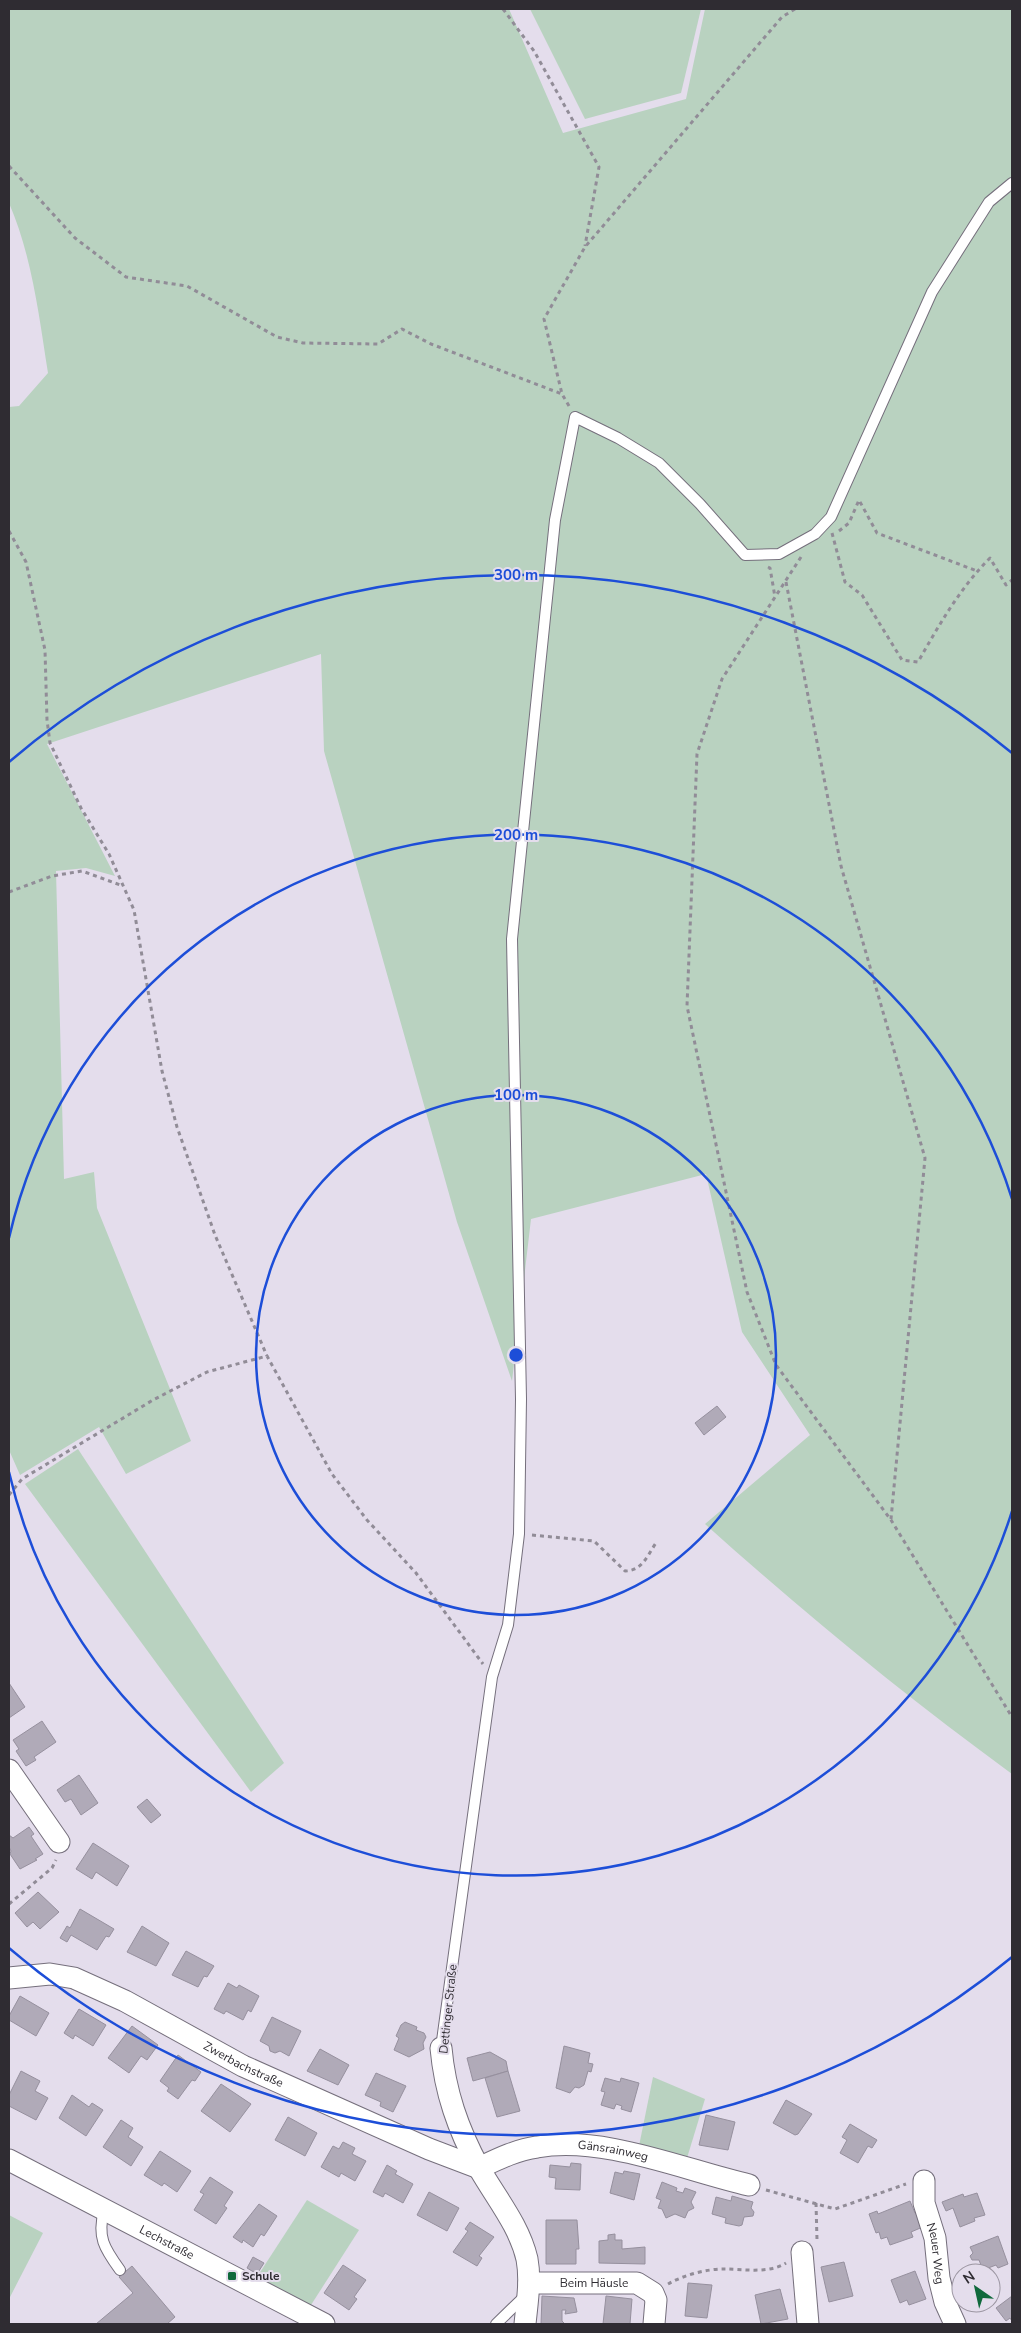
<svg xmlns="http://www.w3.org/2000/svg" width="1021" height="2333" viewBox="0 0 1021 2333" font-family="'Nunito Sans',sans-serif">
	<rect width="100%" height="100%" fill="#e4ddec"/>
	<!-- green -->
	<g fill="#b9d2c0">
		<path d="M9 9H509L563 133 686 99 705 9H1012V1774C905 1696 803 1612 705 1524L810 1435 742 1332 706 1174 531 1219 512 1381 457 1222 324 751 321 654 47 744 115 876 86 868 56 871 64 1179 94 1172 97 1208 191 1441 126 1474 99 1427 20 1475 9 1450V407L19 406 48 373C39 316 32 256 9 203Z"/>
		<path d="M530 9H701L681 93 585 119Z"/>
		<path d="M78 1449 284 1763 251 1792 25 1484Z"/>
		<path d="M653 2077 705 2099 687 2158 639 2146Z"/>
		<path d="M307 2200 359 2230 311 2305 257 2277Z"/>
		<path d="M9 2215 43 2233 9 2299Z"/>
	</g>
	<!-- building -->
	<g fill="#b0aab8" stroke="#96909e">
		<path d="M717 1406 726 1417 704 1435 695 1423Z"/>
		<path d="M9 1683 25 1707 9 1718Z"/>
		<path d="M42 1721 56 1742 34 1757 36 1760 26 1766 16 1751 19 1749 13 1740Z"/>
		<path d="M79 1775 98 1803 81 1815 71 1799 65 1802 57 1790Z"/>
		<path d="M147 1799 161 1815 151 1823 137 1807Z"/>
		<path d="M29 1827 34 1834 31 1836 43 1854 35 1859 37 1860 20 1869 10 1854 11 1851 9 1847V1835L13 1838Z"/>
		<path d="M93 1843 129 1866 117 1886 96 1872 92 1879 76 1869Z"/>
		<path d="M38 1892 59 1912 40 1929 33 1922 27 1927 15 1913Z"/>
		<path d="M80 1909 114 1929 109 1937 106 1936 97 1950 71 1935 67 1942 60 1938 67 1926 70 1928Z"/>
		<path d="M142 1926 169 1943 156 1966 127 1952Z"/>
		<path d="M186 1951 214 1966 207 1977 204 1976 198 1987 172 1975Z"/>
		<path d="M228 1983 237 1988 239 1985 259 1996 251 2012 248 2010 243 2020 226 2011 224 2014 214 2009Z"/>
		<path d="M20 1996 49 2013 36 2036 9 2020V2016Z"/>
		<path d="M79 2009 106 2025 93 2046 75 2035 73 2039 64 2033Z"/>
		<path d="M272 2017 301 2031 289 2056 280 2051 275 2053 270 2051 269 2046 260 2041Z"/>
		<path d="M405 2022 417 2027 416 2030 424 2033 426 2037 423 2043 424 2049 409 2057 394 2050 399 2038 396 2036 401 2025Z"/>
		<path d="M132 2026 158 2045 147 2060 141 2056 129 2073 108 2058Z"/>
		<path d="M564 2046 590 2053 588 2063 593 2064 591 2072 588 2071 584 2085 579 2088 575 2087 570 2093 556 2088Z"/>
		<path d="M320 2049 349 2065 338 2085 307 2071Z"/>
		<path d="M490 2052 506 2061 508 2071 473 2081 467 2058Z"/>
		<path d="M178 2055 201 2072 195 2081 192 2080 178 2099 167 2091 169 2088 160 2081Z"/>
		<path d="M21 2071 40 2081 35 2091 48 2098 36 2120 9 2106V2095Z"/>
		<path d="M508 2071 520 2111 497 2117 485 2078Z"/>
		<path d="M376 2073 406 2086 393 2112 380 2106 381 2102 365 2095Z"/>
		<path d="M605 2078 620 2082 621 2078 639 2083 631 2112 621 2109 622 2106 616 2104 614 2109 601 2105 605 2092 601 2091Z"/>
		<path d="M221 2084 251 2104 230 2132 201 2111Z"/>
		<path d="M72 2095 89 2107 92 2103 103 2110 86 2136 59 2118Z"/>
		<path d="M786 2100 812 2114 798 2134 795 2135 773 2123Z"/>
		<path d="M706 2115 735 2122 728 2150 699 2145Z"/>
		<path d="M288 2117 317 2133 305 2156 275 2140Z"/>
		<path d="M121 2120 133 2128 128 2137 143 2147 131 2166 103 2147Z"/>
		<path d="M850 2124 877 2140 872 2148 868 2146 858 2163 840 2153 847 2140 842 2137Z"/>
		<path d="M343 2142 355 2148 352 2154 366 2161 355 2181 341 2173 339 2177 321 2167 333 2146 339 2149Z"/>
		<path d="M160 2151 191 2171 177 2192 164 2183 162 2186 144 2175Z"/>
		<path d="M571 2163 581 2164 580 2190 555 2189 556 2178 549 2177 550 2165 570 2167Z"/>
		<path d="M387 2165 397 2171 395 2174 413 2184 403 2203 385 2193 383 2197 373 2192Z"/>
		<path d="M624 2171 640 2174 634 2200 610 2193 615 2172 623 2174Z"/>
		<path d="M210 2177 233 2192 224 2206 227 2208 216 2224 194 2210 204 2194 200 2192Z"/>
		<path d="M662 2182 677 2188 676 2191 683 2193 685 2188 696 2192 691 2202 694 2208 688 2211 685 2218 675 2214 666 2218 662 2209 658 2208 661 2200 656 2198Z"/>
		<path d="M429 2192 459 2208 447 2231 417 2215Z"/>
		<path d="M977 2193 985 2215 974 2218 975 2221 960 2227 953 2208 946 2211 942 2202 963 2194 964 2197Z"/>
		<path d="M732 2196 753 2202 751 2208 754 2212 753 2216 744 2217 742 2225 739 2226 725 2223 726 2218 712 2214 716 2197 731 2201Z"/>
		<path d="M910 2201 915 2213 920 2212 925 2226 911 2232 913 2237 890 2245 887 2237 881 2239 879 2232 876 2233 869 2214 877 2211 878 2214Z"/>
		<path d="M259 2204 277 2216 264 2236 261 2234 253 2247 243 2240 242 2243 233 2237Z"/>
		<path d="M546 2220H577L579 2249H576V2264H546Z"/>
		<path d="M470 2222 494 2237 479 2256 482 2258 477 2266 453 2252 468 2231 465 2229Z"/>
		<path d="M615 2234V2240H622V2249L645 2247V2264L599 2263V2241L608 2240V2235Z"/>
		<path d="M998 2236 1008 2264 998 2268 996 2265 983 2270 979 2260H972L970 2256 973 2253 970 2247Z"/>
		<path d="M253 2257 264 2263 257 2274 247 2268Z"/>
		<path d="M844 2262 853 2296 829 2302 821 2267Z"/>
		<path d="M343 2265 366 2280 354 2297 357 2299 349 2310 324 2293Z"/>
		<path d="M132 2266 175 2317 167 2324H96L133 2293 119 2277Z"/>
		<path d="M915 2271 926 2299 909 2305 907 2300 900 2303 891 2280Z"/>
		<path d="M688 2283 712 2285 707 2318 685 2316Z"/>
		<path d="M780 2289 788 2319 761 2324 755 2295Z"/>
		<path d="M542 2296 574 2298 577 2312 565 2314 566 2310H562V2321L565 2324H541Z"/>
		<path d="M606 2296 632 2299 630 2324H603Z"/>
		<path d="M1012 2296V2321L1010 2318 1006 2321 996 2308Z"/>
	</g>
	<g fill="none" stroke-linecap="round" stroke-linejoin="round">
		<!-- lane casing -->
		<g stroke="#756f7c" stroke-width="12">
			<g id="lane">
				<path d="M441 2048 492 1677 508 1625 519 1534 521 1399 512 939 555 520 575 417 618 438 659 463 700 504 745 555 779 554 815 534 831 517 932 292 989 202 1012 183"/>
				<path d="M104 2210C97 2237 104 2248 120 2270"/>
				<path d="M496 2324 526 2295"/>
			</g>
		</g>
		<!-- street casing -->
		<g stroke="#756f7c" stroke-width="23">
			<g id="street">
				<path d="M9 1770 59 1842"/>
				<path id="s1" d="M9 1978 50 1974 74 1978 125 2001 243 2066 429 2149 479 2168C498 2159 516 2150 537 2147 603 2135 684 2170 749 2185"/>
				<path d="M441 2048C445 2092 458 2129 479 2168 496 2198 519 2225 527 2259 531 2281 527 2303 525 2324"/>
				<path id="s2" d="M9 2160 324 2324"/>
				<path id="s3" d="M924 2181V2203L935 2238 939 2278 945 2302 955 2324"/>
				<path d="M802 2252 808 2324"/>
				<path id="s4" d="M529 2283H637L653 2293 656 2300 654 2324"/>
			</g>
		</g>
		<!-- path -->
		<g stroke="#918c97" stroke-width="3" stroke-dasharray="4 4" stroke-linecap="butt">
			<path d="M503 9 534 51 599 167 585 246"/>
			<path d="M9 166 75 238 126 277 187 286 277 337 303 343 378 344 402 329 431 344 562 394"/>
			<path d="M569 406 562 394 544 319 585 247 782 17 795 9"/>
			<path d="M9 531 26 562 45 650 47 720 50 743 81 808 109 854 134 910 162 1071 177 1127 215 1235 267 1356"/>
			<path d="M839 531 849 523 859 500 877 533 977 571"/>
			<path d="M832 533 845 582 862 595 902 660 918 662C939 625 960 588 990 558L1006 585 1012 580"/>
			<path d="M801 557 722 679 697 754 687 1006 747 1292 776 1365 891 1520 1012 1717"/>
			<path d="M768 567 770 568 775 597"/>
			<path d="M786 582 841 866 925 1158 891 1519"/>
			<path d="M9 892 52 876 82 871 123 886"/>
			<path d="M9 1495 22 1479 153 1400 207 1372 267 1356 332 1474 367 1520 416 1573 483 1664"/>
			<path d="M532 1535 594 1541 625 1571C642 1571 647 1556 656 1543"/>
			<path d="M9 1904 52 1868 56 1860"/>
			<path d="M766 2190 835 2209 906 2184"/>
			<path d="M816 2203 817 2240"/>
			<path d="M668 2284C684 2275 706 2269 724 2269 744 2269 769 2274 786 2263"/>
		</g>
		<!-- lane -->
		<use href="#lane" stroke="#fff" stroke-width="10"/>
		<!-- street -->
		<use href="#street" stroke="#fff" stroke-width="21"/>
	</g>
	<!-- distance rings -->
	<g fill="none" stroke="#1d4ed8" stroke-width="2.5">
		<circle cx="516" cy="1355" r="260"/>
		<path d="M1012 1511A520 520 0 0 1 9 1472M9 1238A520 520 0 0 1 1012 1199"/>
		<path d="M1012 1957A780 780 0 0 1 9 1948M9 762A780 780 0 0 1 1012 753"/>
	</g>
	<!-- markers -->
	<rect fill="#10693c" stroke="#e4ddec" stroke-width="2" x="227" y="2271" width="10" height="10" rx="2.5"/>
	<g text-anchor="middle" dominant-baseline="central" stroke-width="4" stroke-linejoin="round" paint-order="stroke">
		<!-- street labels -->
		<g font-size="12" fill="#2f2c32" stroke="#e4ddec">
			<text transform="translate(448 2009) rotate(-84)">Dettinger Straße</text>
			<text stroke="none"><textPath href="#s1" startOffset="256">Zwerbachstraße</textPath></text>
			<text stroke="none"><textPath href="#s1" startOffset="652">Gänsrainweg</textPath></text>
			<text stroke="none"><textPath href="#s2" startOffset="178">Lechstraße</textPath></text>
			<text stroke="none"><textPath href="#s3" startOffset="74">Neuer Weg</textPath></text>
			<text stroke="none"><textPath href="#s4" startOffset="65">Beim Häusle</textPath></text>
		</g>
		<!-- poi labels -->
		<g font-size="12" font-weight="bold" fill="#2f2c32" stroke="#e4ddec" text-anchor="start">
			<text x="242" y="2276">Schule</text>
		</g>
	</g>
	<circle cx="516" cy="1355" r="8" fill="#1d4ed8" stroke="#e4ddec" stroke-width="2.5"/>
	<g font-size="15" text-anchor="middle" font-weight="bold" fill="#1d4ed8" stroke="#e4ddec" stroke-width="4" stroke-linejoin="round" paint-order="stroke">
		<text x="516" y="580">300 m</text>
		<text x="516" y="840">200 m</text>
		<text x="516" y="1100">100 m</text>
	</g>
	<!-- border -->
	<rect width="1021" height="2333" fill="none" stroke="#2f2c32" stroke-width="20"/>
	<!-- north arrow -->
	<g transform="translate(976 2288) rotate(326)"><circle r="24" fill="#e4ddec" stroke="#9c96a2"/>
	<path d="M0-4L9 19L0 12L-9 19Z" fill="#10693c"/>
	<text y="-8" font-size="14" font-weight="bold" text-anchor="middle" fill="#2f2c32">N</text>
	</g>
</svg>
